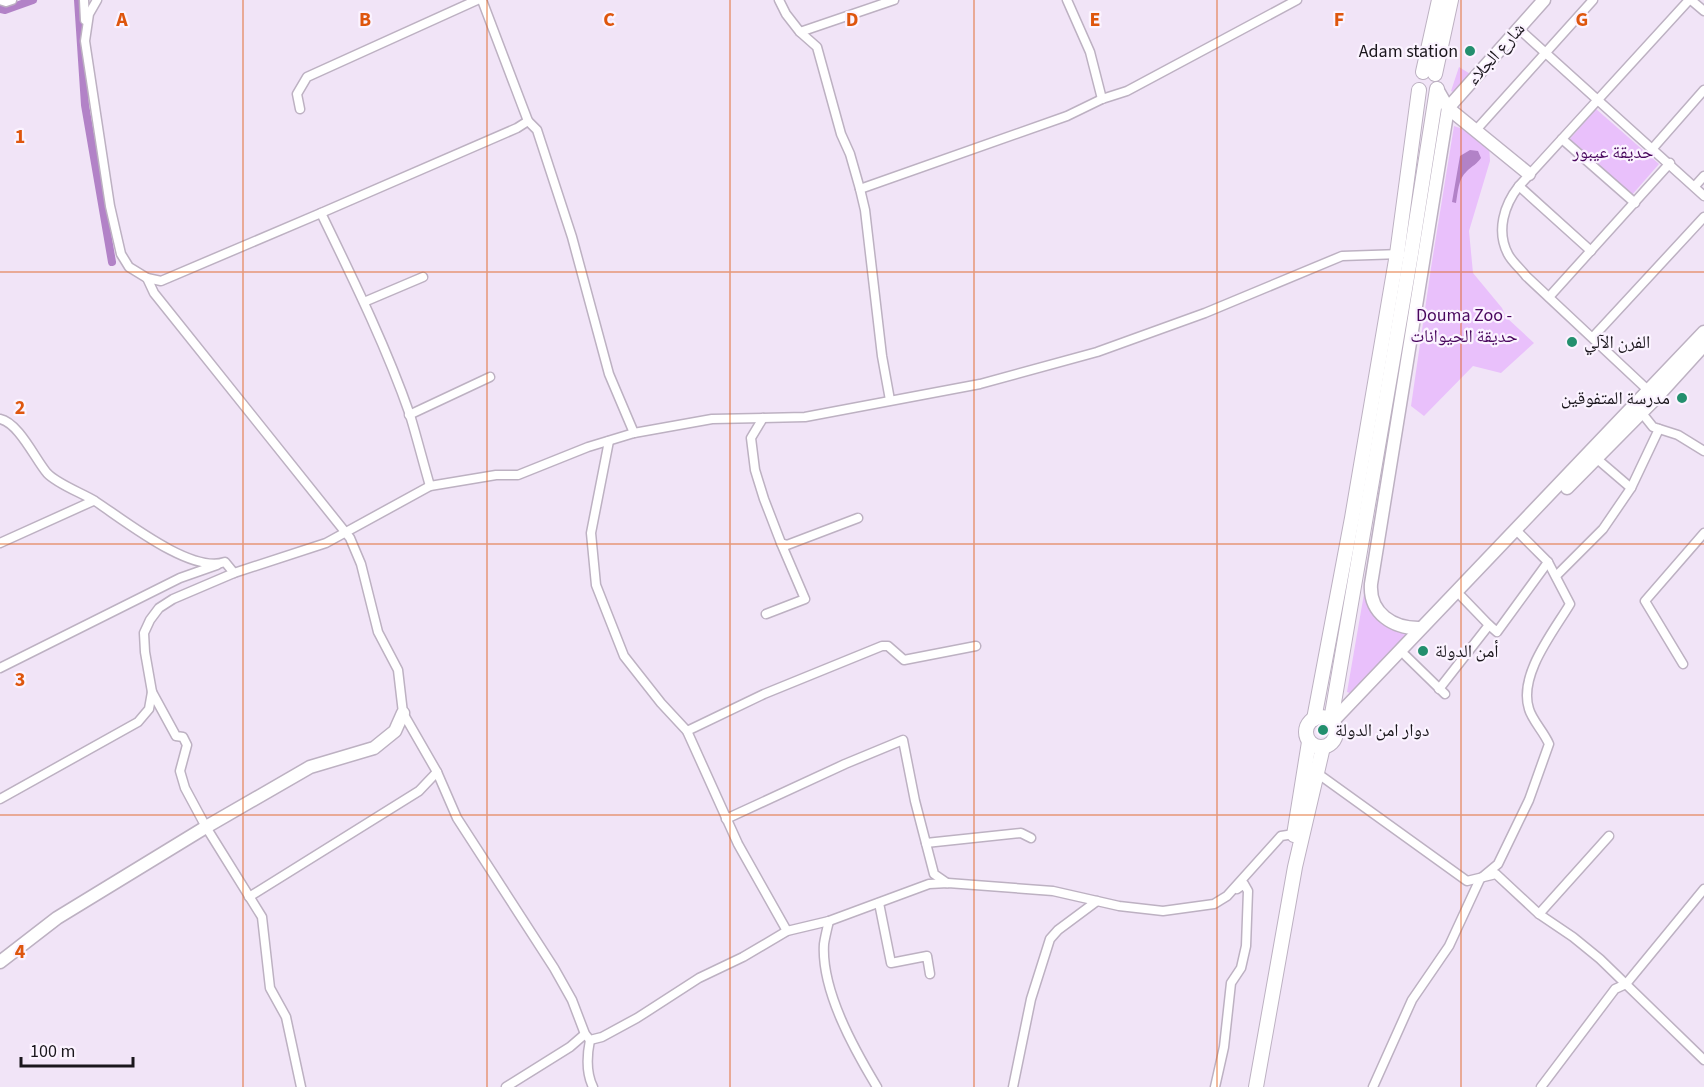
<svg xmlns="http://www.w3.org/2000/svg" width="1704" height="1087" viewBox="0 0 1704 1087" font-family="'Source Sans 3','Noto Naskh Arabic',sans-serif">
	<rect width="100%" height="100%" fill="#f1e4f7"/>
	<!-- green -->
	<g fill="#e9c0fb">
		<path d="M1459 67 1472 75 1455 93 1451 91Z"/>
		<path d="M1596 109 1659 164 1631 196 1568 141Z"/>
		<path d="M1454 126 1472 132 1489 145 1490 161 1469 231 1473 273 1502 308 1506 317 1534 343 1501 373 1473 366 1424 416 1411 406 1431 268Z"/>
		<path d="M1365 588 1369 600 1414 631 1353 694 1347 692Z"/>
	</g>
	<!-- water -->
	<path fill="#b282c7" d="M1470 150 1478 151 1481 158C1477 164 1472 166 1467 171 1458 179 1458 192 1456 203L1452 202 1460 156Z"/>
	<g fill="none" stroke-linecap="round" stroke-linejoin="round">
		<!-- canal -->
		<g stroke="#b282c7" stroke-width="8">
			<path d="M78 0 85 105 112 262"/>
			<path d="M0 9 5 10 33 0"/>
		</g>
		<!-- street casing -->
		<g stroke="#bdb1c2" stroke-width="11">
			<g id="street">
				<path d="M0 0 6 2 12 0"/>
				<path d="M84 0 85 20"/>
				<path d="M97 0 89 14 85 41 110 206 121 254 129 267 147 278 154 293 350 538 361 564 378 632 398 670 403 713 437 772 457 818 554 968 572 1000 585 1034 590 1040 602 1037 637 1018 699 978 743 957 787 931 829 921 929 884 948 883 1053 891 1119 906 1163 911 1214 904 1227 896 1281 836 1294 834"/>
				<path d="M482 0 528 121 537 130 572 237 609 374 634 433"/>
				<path d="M779 0 786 14 800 32 817 47 841 134 850 154 860 189 865 210 882 356 890 400"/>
				<path d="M1067 0 1090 52 1102 99"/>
				<path d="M1691 0 1704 11"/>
				<path d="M1519 29 1704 196"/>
				<path d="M800 32 894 0"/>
				<path d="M300 109 297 94 307 77 477 0"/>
				<path d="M1476 130 1593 0"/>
				<path d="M1562 139 1635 203"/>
				<path d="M1653 148 1704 90"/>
				<path d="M1519 186 1591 251"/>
				<path d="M1695 186 1704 176"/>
				<path d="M860 189 1067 116 1102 99 1127 91 1297 0"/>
				<path d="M147 278 161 281 321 213"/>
				<path d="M1549 297 1670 163"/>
				<path d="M364 302 423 277"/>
				<path d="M1593 337 1704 217"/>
				<path d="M1651 393 1526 276C1521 269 1512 262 1508 254 1496 231 1504 205 1519 186L1689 0"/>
				<path d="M1641 412 1653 427 1678 435 1704 451"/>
				<path d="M409 415 490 377"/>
				<path d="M763 418 751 438 755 470 764 499 781 543 787 545 858 518"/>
				<path d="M0 419C19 423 35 459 47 473 57 484 82 493 95 501 124 520 191 574 225 562L234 573"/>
				<path d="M609 441 591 533 596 585 624 656 661 703 687 731 738 844 787 931"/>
				<path d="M1596 458 1631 488"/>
				<path d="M430 486C423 462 417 438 410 415 386 346 353 279 321 213L517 128 528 121"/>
				<path d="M0 543 93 501"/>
				<path d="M1556 576 1603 529 1631 488 1659 429"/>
				<path d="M766 614 805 599 781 543"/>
				<path d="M1489 625 1497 632 1548 562"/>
				<path d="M1406 656 1445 694"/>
				<path d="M1683 664 1645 601 1704 533"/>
				<path d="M0 668 180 578 217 565"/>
				<path d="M1439 689 1489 625 1462 597"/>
				<path d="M152 692 176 736 183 737 187 745 180 771 185 788 206 827 262 917 270 988 286 1017 301 1087"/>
				<path d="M687 731 764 694 882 646H888L904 660 976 646"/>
				<path d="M1317 773 1467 881 1496 874 1539 914 1573 937 1600 959 1704 1060"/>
				<path d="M0 799 138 722 149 709 152 692 145 652 144 633 150 620 159 608 173 599 234 573 326 543 430 486 496 475H518L588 447 634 433 712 419 805 417 980 384 1097 352 1205 313 1342 256 1401 254"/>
				<path d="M726 819 845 764 903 740 915 801 934 874 947 883"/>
				<path d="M926 843 1021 833 1031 838"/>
				<path d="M249 897 419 791 437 772"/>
				<path d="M879 903 891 963 927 956 930 974"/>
				<path d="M1539 914 1609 836"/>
				<path d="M829 921C827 929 825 937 824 944 821 990 854 1049 877 1087"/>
				<path d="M590 1040C587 1055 586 1073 593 1087"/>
				<path d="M506 1087 570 1047 585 1034"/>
				<path d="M1013 1087 1031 999 1050 939 1058 930 1097 901"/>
				<path d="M1215 1087 1224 1047 1231 983 1241 968 1246 946 1248 891 1244 884 1237 889"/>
				<path d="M1373 1087 1412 1000 1449 946 1480 879 1498 864 1529 800 1549 744C1544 732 1532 720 1529 709 1518 675 1554 631 1570 604L1548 562 1516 530"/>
				<path d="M1541 1087 1615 989 1626 984 1704 889"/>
			</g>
		</g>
		<!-- secondary casing -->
		<g stroke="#bdb1c2" stroke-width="15">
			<g id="secondary">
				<path d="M1437 89 1448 108 1529 174"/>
				<path d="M1567 488 1656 398 1704 345"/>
				<path d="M1421 628C1393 629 1369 613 1371 584L1448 108 1544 0"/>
				<path d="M1332 722 1704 332"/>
				<path d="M0 962 57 918 206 827 310 767 374 748 395 731 403 713"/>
			</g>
		</g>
		<!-- primary casing -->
		<g stroke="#bdb1c2" stroke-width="16">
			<g id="primary">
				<path d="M1423 72 1439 0"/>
				<path d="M1435 74 1451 0"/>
				<circle cx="1321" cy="732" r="15"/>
				<path d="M1314 719 1352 518 1397 254 1419 90"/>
				<path d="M1331 720 1411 254 1437 89"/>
				<path d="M1294 835 1309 742"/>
				<path d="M1256 1087 1295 867 1323 747"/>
			</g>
		</g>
		<!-- street -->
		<use href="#street" stroke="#fff" stroke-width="8"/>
		<!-- secondary -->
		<use href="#secondary" stroke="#fff" stroke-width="12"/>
		<!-- primary -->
		<use href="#primary" stroke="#fff" stroke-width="14"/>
	</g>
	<!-- grid -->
	<path fill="none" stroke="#de560d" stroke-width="1.5" stroke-opacity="0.55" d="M243 0V1087M487 0V1087M730 0V1087M974 0V1087M1217 0V1087M1461 0V1087M0 272H1704M0 544H1704M0 815H1704"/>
	<!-- markers -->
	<g fill="#238f6e" stroke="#fbf3ff" stroke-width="2">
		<circle cx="1470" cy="51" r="6"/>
		<circle cx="1572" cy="342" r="6"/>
		<circle cx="1682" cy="398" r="6"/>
		<circle cx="1423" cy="651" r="6"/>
		<circle cx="1323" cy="730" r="6"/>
	</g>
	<g text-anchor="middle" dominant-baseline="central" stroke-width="4.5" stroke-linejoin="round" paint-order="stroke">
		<!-- poi labels -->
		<g font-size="18" fill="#1a161c" stroke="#fbf3ff" text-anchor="start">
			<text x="1458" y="51" text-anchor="end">Adam station</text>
			<text x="1584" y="342">الفرن الآلي</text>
			<text x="1670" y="398" text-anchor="end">مدرسة المتفوقين</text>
			<text x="1435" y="651">أمن الدولة</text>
			<text x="1335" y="730">دوار امن الدولة</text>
		</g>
		<!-- street labels -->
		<g font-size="18" fill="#1a161c" stroke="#fbf3ff">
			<text transform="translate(1496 54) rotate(-48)">شارع الجلاء</text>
		</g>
		<!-- park labels -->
		<g font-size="18" fill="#49075e" stroke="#fbf3ff">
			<text x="1613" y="152">حديقة عيبور</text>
			<text x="1464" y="315">Douma Zoo -<tspan x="1464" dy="21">حديقة الحيوانات</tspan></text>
		</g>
	</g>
	<g font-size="20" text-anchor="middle" font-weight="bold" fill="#de560d" stroke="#fbf3ff" stroke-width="4.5" stroke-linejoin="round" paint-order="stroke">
		<text x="122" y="26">A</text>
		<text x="365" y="26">B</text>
		<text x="609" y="26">C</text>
		<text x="852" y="26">D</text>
		<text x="1095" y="26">E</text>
		<text x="1339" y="26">F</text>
		<text x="1582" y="26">G</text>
		<text x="20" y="143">1</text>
		<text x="20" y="414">2</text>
		<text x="20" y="686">3</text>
		<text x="20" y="958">4</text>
	</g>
	<!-- scale -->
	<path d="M21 1057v9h112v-9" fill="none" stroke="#1a161c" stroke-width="3"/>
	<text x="30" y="1057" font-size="18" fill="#1a161c" stroke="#fbf3ff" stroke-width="4.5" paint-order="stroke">100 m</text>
</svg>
